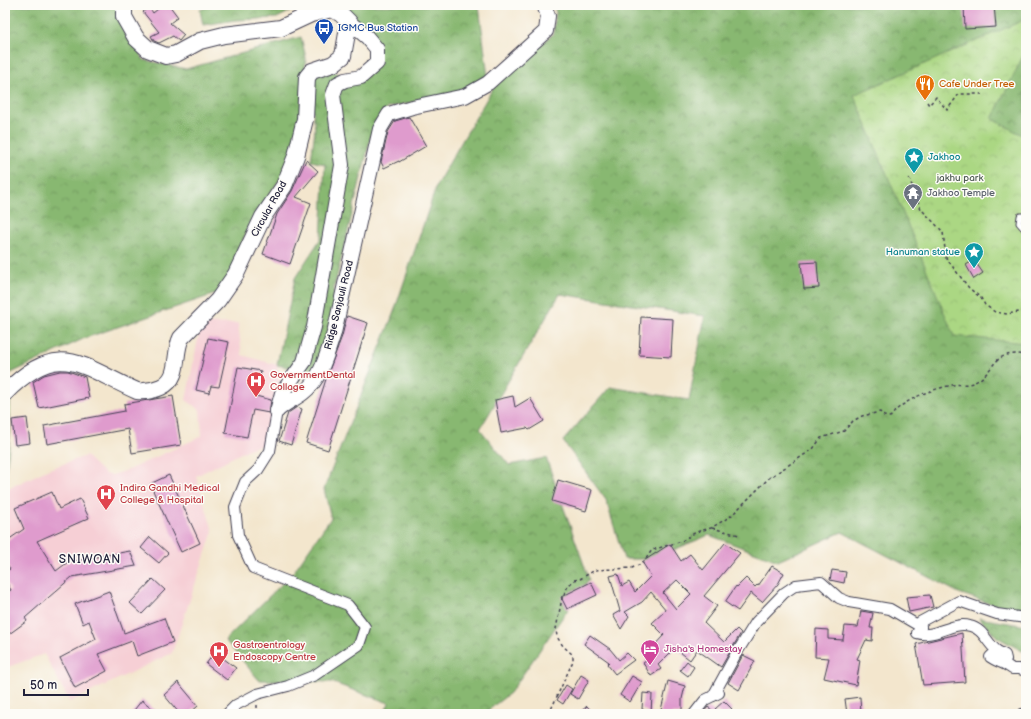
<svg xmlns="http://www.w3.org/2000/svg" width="1031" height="719" viewBox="0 0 1031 719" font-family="'Balsamiq Sans',sans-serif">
	<defs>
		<pattern id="forest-crowns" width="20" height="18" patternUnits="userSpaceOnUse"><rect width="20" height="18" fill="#88b871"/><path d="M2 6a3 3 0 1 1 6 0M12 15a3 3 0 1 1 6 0" fill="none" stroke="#6f955e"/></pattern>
		<pattern id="park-crowns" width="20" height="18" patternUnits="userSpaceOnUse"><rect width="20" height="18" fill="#abd783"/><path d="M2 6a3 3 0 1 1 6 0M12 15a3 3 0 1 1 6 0" fill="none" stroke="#93b872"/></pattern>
	</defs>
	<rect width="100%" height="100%" fill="#fdfcf7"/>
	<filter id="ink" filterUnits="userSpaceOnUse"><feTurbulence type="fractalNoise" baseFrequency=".025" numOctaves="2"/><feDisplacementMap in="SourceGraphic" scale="8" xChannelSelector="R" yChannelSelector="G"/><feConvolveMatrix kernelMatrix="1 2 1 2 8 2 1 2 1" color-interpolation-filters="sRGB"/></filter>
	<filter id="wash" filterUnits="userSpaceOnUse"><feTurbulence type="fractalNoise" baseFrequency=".012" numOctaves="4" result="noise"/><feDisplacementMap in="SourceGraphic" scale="16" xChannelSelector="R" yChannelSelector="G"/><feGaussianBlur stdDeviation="0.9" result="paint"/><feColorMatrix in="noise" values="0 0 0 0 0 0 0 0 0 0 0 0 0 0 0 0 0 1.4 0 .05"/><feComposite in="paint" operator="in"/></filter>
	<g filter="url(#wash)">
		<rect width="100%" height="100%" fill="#f3e6cd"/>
		<!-- built -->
		<path fill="#f6cfd5" d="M238 323 242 355 277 365 280 381 264 445 251 448 196 476 213 531 172 653 70 702 44 654 5 668V490L49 469 86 456 105 474 112 475 128 470 202 436 200 410 186 400 201 324Z"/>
		<!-- forest -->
		<g fill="url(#forest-crowns)" stroke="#556d56">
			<path d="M5 5H123L119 18 144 60 186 69 301 37 306 58 296 156 250 223 224 291 85 338 9 374C11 408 12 441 5 474Z"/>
			<path d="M212 5H303L277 18 236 20 203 25 200 10Z"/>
			<path d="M332 5 479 6 488 77 459 91 387 108 372 132 334 288V336L317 373 277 365 295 278 321 238 325 164 311 161 315 129 310 85 317 73 335 71 348 84 381 63Z"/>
			<path d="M553 5H1026V610L991 604 959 593 842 532 778 561 709 535 652 559H624L606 500 563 441 610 387 689 400 705 316 560 294 480 429 509 465 546 458 589 579 510 693 483 714H384L389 703 331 682 259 680 225 640 292 574 331 518 324 489 394 312 437 184 493 88 553 34 556 12Z"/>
			<path d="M979 618 1026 626V653L997 637Z"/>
		</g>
		<!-- park -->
		<path fill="url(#park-crowns)" stroke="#667c5f" d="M1026 19V50L992 119 1026 137V343L954 336 854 95Z"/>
		<g id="blocks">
			<!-- building -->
			<g fill="#df9bcd" fill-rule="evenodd">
				<path d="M163 5H169L178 17 170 23 184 35 179 41 173 36 159 43 154 41 151 36 159 32 143 12 149 7 153 13Z"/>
				<path d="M964 5H994L996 27 965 29Z"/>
				<path d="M409 117 426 146 399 162V161L384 168 381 162 388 132 395 121Z"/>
				<path d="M306 160 318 171 296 197 311 203 290 264 263 254 277 214 292 191Z"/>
				<path d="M974 260 983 273 974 279 966 265Z"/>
				<path d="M817 262 819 288 804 289 801 263Z"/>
				<path d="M347 316 368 323 328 450 306 443 327 376 342 336Z"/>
				<path d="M641 317 673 319 671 357 639 355Z"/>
				<path d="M208 338 229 342 219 387 211 386 209 393 196 390Z"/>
				<path d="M238 367 261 371 256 396 271 400 269 413 253 410 247 437 225 433Z"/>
				<path d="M60 371H68L85 377 89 398 39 408 33 382 44 375Z"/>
				<path d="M173 396 181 445 132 453 128 429 47 444 44 426 125 411 124 404Z"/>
				<path d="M513 396 515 407 530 398 544 421 529 430 527 428 501 433 495 400Z"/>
				<path d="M297 407 302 409 291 445 279 441 288 413Z"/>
				<path d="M27 418 30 443 15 445 12 420Z"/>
				<path d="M169 475 200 543 181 552 150 484Z"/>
				<path d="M558 480 592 490 586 511 552 501Z"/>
				<path d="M52 492 59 509 80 499 89 518 37 541 56 571 68 562 130 551 136 566 72 577 25 618 27 621 5 637V594L11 590 5 580V572L10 569 5 561V542L24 529 15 508Z"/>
				<path d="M150 537 168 553 159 563 141 548Z"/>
				<path d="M725 543 740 553 704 596 717 606 704 623 724 642 737 629 741 633 721 667 697 650 690 660 675 648 658 665 661 669 651 676 643 663 656 655 650 650 664 635 652 623 666 610 651 592 642 602 625 612 629 616 621 629 613 615 620 611 610 576 618 574 622 586 629 582 635 592 651 576 642 562 670 544 681 561 690 554 703 570ZM677 580 691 594 676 609 663 593Z"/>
				<path d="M772 566 784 573 778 584 762 602 751 593 738 611 725 602 736 586 737 587 746 578 755 587 757 585 758 586Z"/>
				<path d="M832 570 846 572 844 583 830 580Z"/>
				<path d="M153 579 165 590 142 614 130 603Z"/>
				<path d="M591 582 597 595 567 609 561 597Z"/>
				<path d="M109 591 124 633 164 618 173 642 137 656 132 641 98 654 107 671 75 688 60 658 96 639 89 621 83 624 75 604Z"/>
				<path d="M930 595 933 607 909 612 906 597Z"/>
				<path d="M861 611 873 613 870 628H873L872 641 866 640 857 659 860 660 856 685 824 678 829 658 815 657 816 629 828 630V639L843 640 845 626 858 627Z"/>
				<path d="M962 633 965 682 923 685 916 644Z"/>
				<path d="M590 635 610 649 619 660 627 653 634 660 615 674 607 664 609 662 584 644Z"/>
				<path d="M215 652 236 668 227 680 206 664Z"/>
				<path d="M743 655 755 661 739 690 728 683Z"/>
				<path d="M687 661 694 667 688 676 680 670Z"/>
				<path d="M581 675 589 680 578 699 570 694Z"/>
				<path d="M632 676 642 682 630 702 620 695Z"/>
				<path d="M668 681 685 686 682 699V714H660Z"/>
				<path d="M178 682 198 706 189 714H180L164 695Z"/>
				<path d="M566 685 572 689 563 704 557 700Z"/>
				<path d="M643 693 652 694 651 714 642 709Z"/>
				<path d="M860 697 861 714H847L845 699Z"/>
				<path d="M142 700 159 714H131Z"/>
				<path d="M724 701 732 709 727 714H720L715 709Z"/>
				<path d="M587 706 594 714H578Z"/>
				<path d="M708 707 717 714H702Z"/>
			</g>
		</g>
	</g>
	<g filter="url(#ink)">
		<use href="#blocks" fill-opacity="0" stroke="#413f51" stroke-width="1"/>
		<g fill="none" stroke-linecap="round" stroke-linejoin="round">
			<!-- lane casing -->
			<g stroke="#413f51" stroke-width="7">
				<path id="lane" d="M1026 216H1020L1019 223 1026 231"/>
			</g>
			<!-- street casing -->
			<g stroke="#413f51" stroke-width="12">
				<g id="street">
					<path d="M921 627 919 623 920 622 959 601 997 614 1026 618"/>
					<path d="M713 696 736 654 756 622 784 593 796 585 821 582 839 598 849 602 890 609 921 627 917 633C935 639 951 621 970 626 983 629 986 641 995 649 998 652 1002 653 1005 655L1006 659 1004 660 992 655 990 657C997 662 1005 663 1012 669H1019L1026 671"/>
					<path d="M227 714 236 705 257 694 288 686 315 675 359 645 365 627 348 605 253 568 238 535 235 507 245 482 258 470 270 451 277 411"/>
					<path d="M694 714 705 700 719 693"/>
					<path d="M1022 714 1026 713"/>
				</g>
			</g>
			<!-- secondary casing -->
			<g stroke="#413f51" stroke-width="16">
				<g id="secondary">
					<path d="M277 411C285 403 294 400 303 393 321 379 327 354 334 333L380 129 389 114 412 107 465 96 488 83 546 31 548 16 544 5"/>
					<path d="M277 411 282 393 304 362 314 327 342 165 333 95 337 84 345 80 361 77 377 63V49L367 37 349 22"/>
				</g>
			</g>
			<!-- primary casing -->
			<g stroke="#413f51" stroke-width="18">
				<path id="primary" d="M5 393C59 339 79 365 137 391 146 392 152 391 161 387 181 378 173 354 181 338L218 300 236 274 263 217 284 186 296 156 305 119 307 77 312 71 333 64 343 56 349 22 341 14 332 9 311 14 281 28 224 35 200 41 176 54 166 56 148 49 136 38 124 17V5"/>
			</g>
			<!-- path -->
			<g stroke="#413f51" stroke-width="1.5" stroke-dasharray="3 3" stroke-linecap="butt">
				<path d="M927 102 929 105 936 97 947 110 959 94H982"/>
				<path d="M909 178 921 209 943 232 946 258 969 288 981 298 985 305 995 312 1007 314 1024 311 1026 309"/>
				<path d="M712 528 739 535"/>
				<path d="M257 714V704"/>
				<path d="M549 714 573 661V655L563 646 557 637 556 629 562 598 568 586 574 580 580 579 595 570 632 568 643 563 652 550 682 541 696 532 711 528 731 516 769 478 813 449 821 438 844 431 853 421 862 416 880 412 884 416 890 417C893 415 894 412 896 410 910 398 930 390 948 386 957 383 967 386 975 382 996 372 991 349 1026 355"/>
			</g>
			<!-- lane -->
			<use href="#lane" stroke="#fff" stroke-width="5"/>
			<!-- street -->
			<use href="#street" stroke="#fff" stroke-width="10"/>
			<!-- secondary -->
			<use href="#secondary" stroke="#fff" stroke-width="14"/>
			<!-- primary -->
			<use href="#primary" stroke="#fff" stroke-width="16"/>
		</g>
	</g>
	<!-- icons -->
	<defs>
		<g id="bus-pin" transform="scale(1)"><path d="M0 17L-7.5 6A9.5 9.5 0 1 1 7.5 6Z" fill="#1a4fb4" stroke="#fdfcf7"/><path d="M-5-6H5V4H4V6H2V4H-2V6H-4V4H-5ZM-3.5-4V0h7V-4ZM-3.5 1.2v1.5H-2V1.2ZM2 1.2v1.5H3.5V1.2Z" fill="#fff"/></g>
		<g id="restaurant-pin" transform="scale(1)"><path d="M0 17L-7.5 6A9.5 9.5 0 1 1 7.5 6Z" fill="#e8710a" stroke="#fdfcf7"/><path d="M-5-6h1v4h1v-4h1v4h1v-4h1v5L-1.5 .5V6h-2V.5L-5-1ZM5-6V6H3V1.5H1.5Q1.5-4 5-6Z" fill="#fff"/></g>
		<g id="sight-pin" transform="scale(1)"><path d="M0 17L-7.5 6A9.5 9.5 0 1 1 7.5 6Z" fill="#0f9aa8" stroke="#fdfcf7"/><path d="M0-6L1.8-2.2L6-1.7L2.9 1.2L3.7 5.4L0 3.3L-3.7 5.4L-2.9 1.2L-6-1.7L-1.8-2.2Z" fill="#fff"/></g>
		<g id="temple-pin" transform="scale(1)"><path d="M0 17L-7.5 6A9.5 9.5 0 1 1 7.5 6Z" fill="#6b7280" stroke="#fdfcf7"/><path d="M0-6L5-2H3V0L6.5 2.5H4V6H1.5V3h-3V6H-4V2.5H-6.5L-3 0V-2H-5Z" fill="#fff"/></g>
		<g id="hospital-pin" transform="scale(1)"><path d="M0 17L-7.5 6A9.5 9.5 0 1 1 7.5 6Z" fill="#e0444e" stroke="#fdfcf7"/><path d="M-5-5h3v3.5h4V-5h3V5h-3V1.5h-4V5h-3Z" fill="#fff"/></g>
		<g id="hotel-pin" transform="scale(1)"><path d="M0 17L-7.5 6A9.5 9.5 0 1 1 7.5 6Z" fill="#d1479c" stroke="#fdfcf7"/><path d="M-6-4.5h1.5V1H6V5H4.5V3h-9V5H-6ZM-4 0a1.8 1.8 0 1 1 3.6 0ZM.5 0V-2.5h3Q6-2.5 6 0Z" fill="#fff"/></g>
	</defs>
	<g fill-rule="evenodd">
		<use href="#bus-pin" x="324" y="28"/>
		<use href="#restaurant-pin" x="925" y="84"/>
		<use href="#sight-pin" x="914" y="157"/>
		<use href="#temple-pin" x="913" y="193"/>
		<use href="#sight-pin" x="974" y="252"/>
		<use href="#hospital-pin" x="256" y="381"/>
		<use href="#hospital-pin" x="106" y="494"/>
		<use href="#hotel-pin" x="650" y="649"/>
		<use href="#hospital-pin" x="219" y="651"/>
	</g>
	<g text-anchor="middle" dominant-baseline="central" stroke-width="3" stroke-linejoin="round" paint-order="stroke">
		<!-- transit labels -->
		<g font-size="10" fill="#164399" stroke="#fdfcf7" text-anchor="start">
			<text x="338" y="28">IGMC Bus Station</text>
		</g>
		<!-- food labels -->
		<g font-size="10" fill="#c56008" stroke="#fdfcf7" text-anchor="start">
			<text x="939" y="84">Cafe Under Tree</text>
		</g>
		<!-- culture labels -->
		<g font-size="10" fill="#0d838f" stroke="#fdfcf7" text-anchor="start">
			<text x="928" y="157">Jakhoo</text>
			<text x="960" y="252" text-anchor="end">Hanuman statue</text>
		</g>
		<!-- park labels -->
		<g font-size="10" fill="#4b5851" stroke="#fdfcf7">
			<text x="960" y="178">jakhu park</text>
		</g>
		<!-- worship labels -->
		<g font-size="10" fill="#5b616d" stroke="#fdfcf7" text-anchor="start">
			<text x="927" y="193">Jakhoo Temple</text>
		</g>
		<!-- street labels -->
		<g font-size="10" fill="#22223b" stroke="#fdfcf7">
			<text transform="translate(269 209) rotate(-61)">Circular Road</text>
			<text transform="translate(339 305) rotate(-76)">Ridge Sanjauli Road</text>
		</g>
		<!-- health labels -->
		<g font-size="10" fill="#be3a42" stroke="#fdfcf7" text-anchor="start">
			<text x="270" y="375">GovernmentDental<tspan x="270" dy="12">Collage</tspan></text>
			<text x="120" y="488">Indira Gandhi Medical<tspan x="120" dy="12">College &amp; Hospital</tspan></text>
			<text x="233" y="645">Gastroentrology<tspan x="233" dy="12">Endoscopy Centre</tspan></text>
		</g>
		<!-- hotel labels -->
		<g font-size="10" fill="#b23c85" stroke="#fdfcf7" text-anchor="start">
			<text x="664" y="649">Jisha's Homestay</text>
		</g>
		<!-- quarter labels -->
		<g font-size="12" letter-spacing="1" fill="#22223b" stroke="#fdfcf7">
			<text x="90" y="559">SNIWOAN</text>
		</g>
	</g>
	<!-- margin -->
	<rect width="1031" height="719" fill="none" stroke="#fdfcf7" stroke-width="20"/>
	<!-- scale -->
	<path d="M24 689v6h64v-6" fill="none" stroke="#22223b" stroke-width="2"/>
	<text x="30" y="689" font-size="12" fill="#22223b" stroke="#fdfcf7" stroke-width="3" paint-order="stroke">50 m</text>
</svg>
